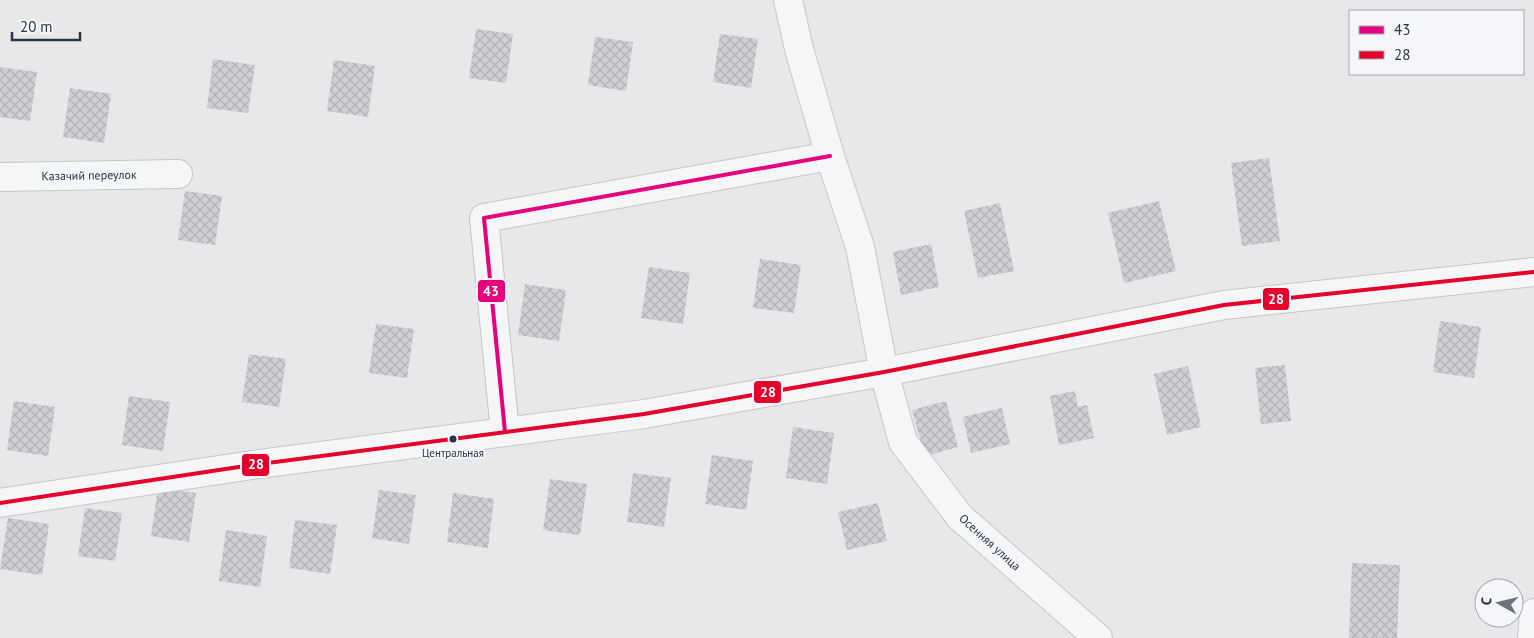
<svg xmlns="http://www.w3.org/2000/svg" width="1534" height="638" viewBox="0 0 1534 638" font-family="'PT Sans',sans-serif">
	<defs>
		<pattern id="building-cross-hatch" width="8" height="8" patternUnits="userSpaceOnUse" patternTransform="scale(1.25)"><rect width="8" height="8" fill="#ced0d3"/><path d="M0 0l8 8M0 8l8-8" fill="none" stroke="#b1b3b6"/></pattern>
	</defs>
	<rect width="100%" height="100%" fill="#e6e8ea"/>
	<!-- building -->
	<g fill="url(#building-cross-hatch)">
		<path d="M476 29 513 34 506 83 469 78Z"/>
		<path d="M720 34 758 39 751 88 713 82Z"/>
		<path d="M595 37 633 42 626 91 588 85Z"/>
		<path d="M213 59 255 65 248 113 207 108Z"/>
		<path d="M334 60 375 66 368 117 327 111Z"/>
		<path d="M0 67 37 72 30 121 0 117Z"/>
		<path d="M70 88 111 94 104 143 63 137Z"/>
		<path d="M1269 158 1280 241 1242 246 1231 163Z"/>
		<path d="M185 191 222 196 215 245 178 240Z"/>
		<path d="M1159 201 1176 271 1124 283 1108 213Z"/>
		<path d="M1000 203 1014 271 978 278 964 211Z"/>
		<path d="M931 244 939 287 901 295 893 252Z"/>
		<path d="M760 259 801 265 794 313 753 308Z"/>
		<path d="M649 267 690 273 683 324 641 318Z"/>
		<path d="M525 284 566 290 559 341 518 335Z"/>
		<path d="M1440 321 1481 327 1474 378 1433 372Z"/>
		<path d="M376 324 414 329 407 378 369 373Z"/>
		<path d="M249 354 286 359 279 407 242 402Z"/>
		<path d="M1285 365 1291 421 1261 424 1255 368Z"/>
		<path d="M1188 366 1201 427 1167 435 1154 374Z"/>
		<path d="M1075 391 1078 407 1087 405 1094 438 1059 445 1050 396Z"/>
		<path d="M129 396 170 402 163 451 122 445Z"/>
		<path d="M14 401 55 407 48 456 7 450Z"/>
		<path d="M946 401 958 447 925 456 912 410Z"/>
		<path d="M1002 408 1010 444 971 453 963 417Z"/>
		<path d="M793 427 834 433 827 484 786 478Z"/>
		<path d="M712 455 753 461 746 510 705 504Z"/>
		<path d="M633 473 671 478 664 527 627 522Z"/>
		<path d="M550 479 587 484 580 535 543 530Z"/>
		<path d="M158 488 196 493 189 542 151 536Z"/>
		<path d="M379 490 416 495 409 544 372 538Z"/>
		<path d="M453 493 494 499 488 548 447 542Z"/>
		<path d="M878 503 887 541 847 550 838 512Z"/>
		<path d="M85 508 122 513 115 561 78 556Z"/>
		<path d="M8 518 49 524 42 575 0 569Z"/>
		<path d="M295 520 337 525 330 574 289 568Z"/>
		<path d="M226 530 267 536 260 587 219 581Z"/>
		<path d="M1352 563 1400 565 1397 638H1349Z"/>
	</g>
	<g fill="none" stroke-linecap="round" stroke-linejoin="round">
		<!-- minor casing -->
		<g stroke="#c4c6c8" stroke-width="30">
			<g id="minor">
				<path d="M788 0 799 49 830 156 860 247 884 372 903 442 960 517 1098 638"/>
				<path d="M0 177 178 174"/>
				<path d="M505 432 484 218 830 156"/>
				<path d="M0 503 252 465 644 414 884 372 1224 305 1534 272"/>
				<path d="M1532 638 1534 613"/>
			</g>
		</g>
		<!-- minor -->
		<use href="#minor" stroke="#f5f6f7" stroke-width="28"/>
		<!-- bus-1 casing -->
		<g stroke="#f4f6f9" stroke-width="8">
			<path id="bus-1" d="M505 432 484 218 830 156"/>
		</g>
		<!-- bus-2 casing -->
		<g stroke="#f4f6f9" stroke-width="8">
			<path id="bus-2" d="M0 503 252 465 644 414 884 372 1224 305 1533 272"/>
		</g>
		<!-- bus-1 -->
		<use href="#bus-1" stroke="#e5007d" stroke-width="4"/>
		<!-- bus-2 -->
		<use href="#bus-2" stroke="#e4002b" stroke-width="4"/>
	</g>
	<!-- markers -->
	<circle fill="#2b3445" stroke="#f4f6f9" stroke-width="2" cx="453" cy="439" r="4.5"/>
	<g text-anchor="middle" dominant-baseline="central" stroke-width="4" stroke-linejoin="round" paint-order="stroke">
		<!-- bus labels -->
		<g font-size="11" fill="#2b3445" stroke="#f4f6f9">
			<text x="453" y="453">Центральная</text>
		</g>
		<!-- street labels -->
		<g font-size="12" fill="#2b3445" stroke="#f4f6f9">
			<text transform="translate(89 175) rotate(-1)">Казачий переулок</text>
			<text transform="translate(990 542) rotate(42)">Осенняя улица</text>
		</g>
	</g>
	<g stroke="#f4f6f9" stroke-width="2">
		<rect x="477" y="279" width="29" height="24" rx="5" fill="#e5007d"/>
		<rect x="1262" y="287" width="28" height="24" rx="5" fill="#e4002b"/>
		<rect x="753" y="380" width="29" height="24" rx="5" fill="#e4002b"/>
		<rect x="241" y="453" width="29" height="24" rx="5" fill="#e4002b"/>
	</g>
	<g font-size="14" text-anchor="middle" font-weight="bold" fill="#fff">
		<text x="491" y="296">43</text>
		<text x="1276" y="304">28</text>
		<text x="768" y="397">28</text>
		<text x="256" y="469">28</text>
	</g>
	<!-- legend -->
	<rect x="1349" y="10" width="175" height="65" fill="#f4f6f9" stroke="#a4a8b1"/>
	<rect x="1359" y="26" width="25" height="8" fill="#e5007d" stroke="#a4a8b1"/>
	<text x="1394" y="35" font-size="15" fill="#2b3445">43</text>
	<rect x="1359" y="51" width="25" height="8" fill="#e4002b" stroke="#a4a8b1"/>
	<text x="1394" y="60" font-size="15" fill="#2b3445">28</text>
	<!-- north arrow -->
	<g transform="translate(1499 603) rotate(278)"><circle r="24" fill="#f4f6f9" stroke="#a4a8b1"/>
	<path d="M0-4L9 19L0 12L-9 19Z" fill="#6c737f"/>
	<text y="-8" font-size="14" font-weight="bold" text-anchor="middle" fill="#2b3445">С</text>
	</g>
	<!-- scale -->
	<path d="M12 32v8h68v-8" fill="none" stroke="#2b3445" stroke-width="2.5"/>
	<text x="20" y="32" font-size="15" fill="#2b3445" stroke="#f4f6f9" stroke-width="4" paint-order="stroke">20 m</text>
</svg>
